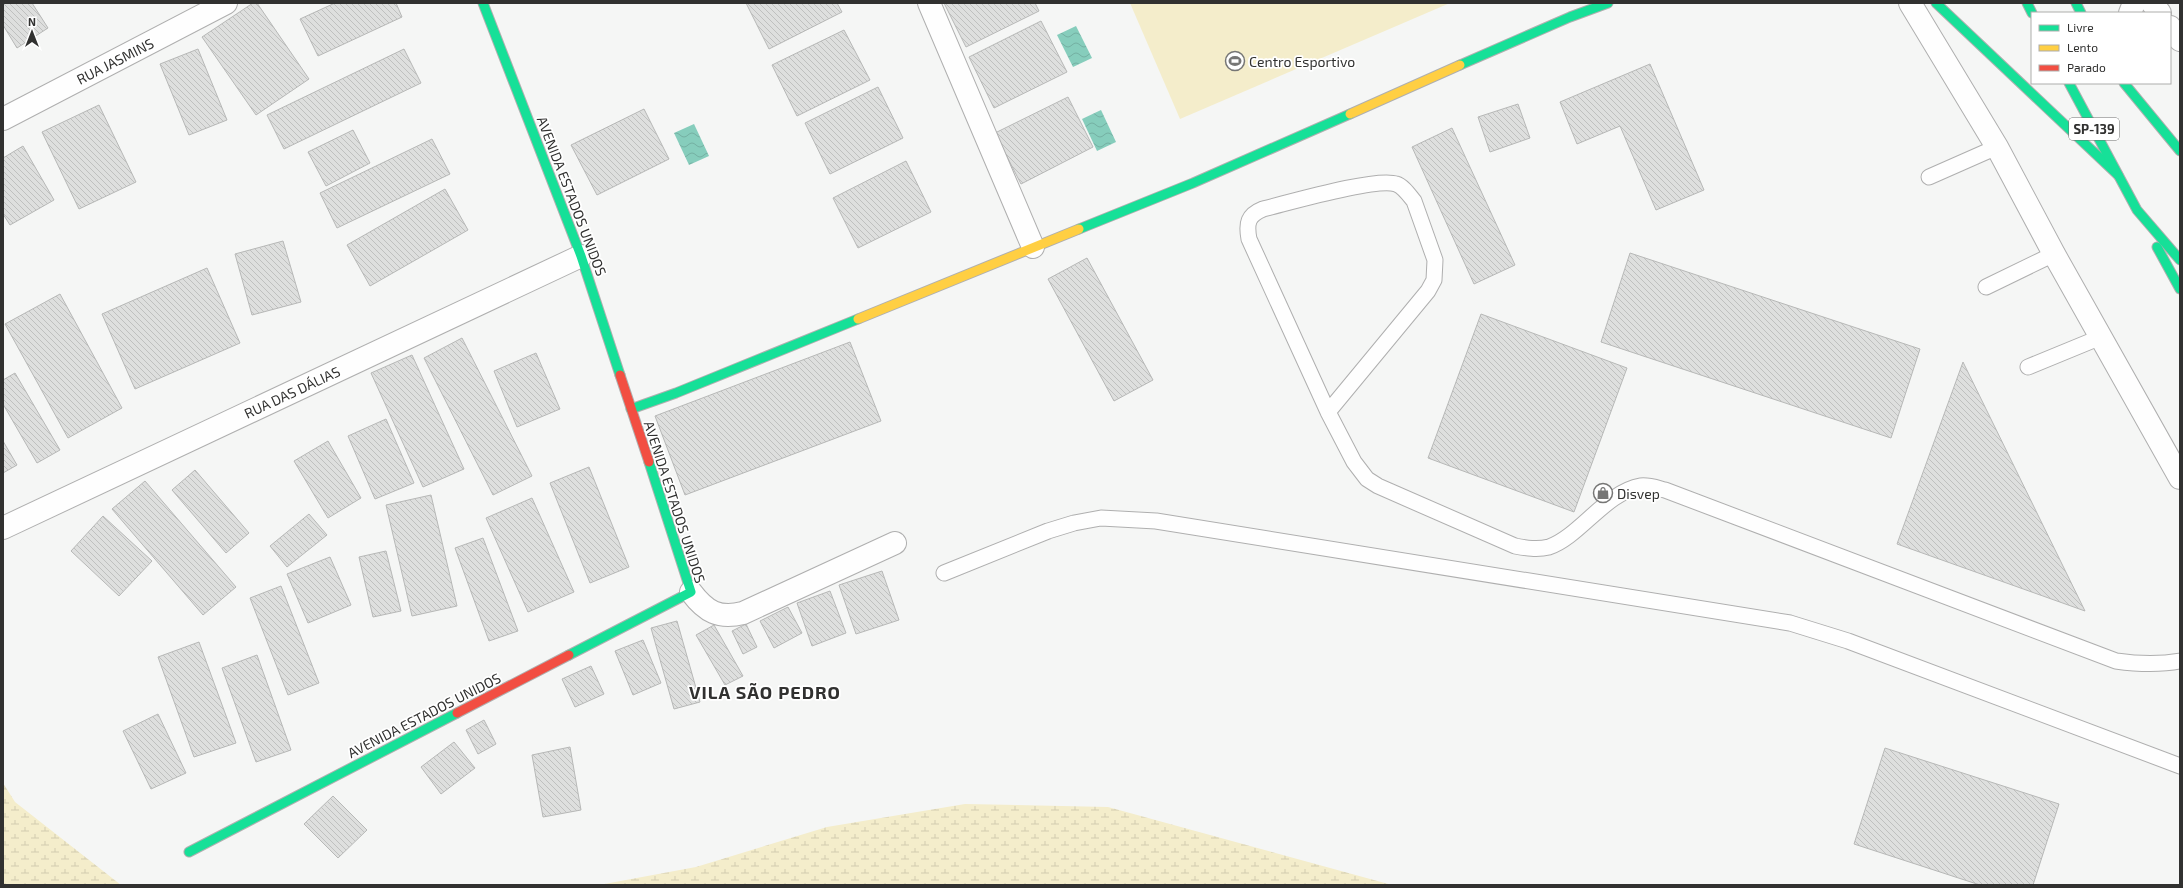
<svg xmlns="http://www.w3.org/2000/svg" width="2183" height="888" viewBox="0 0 2183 888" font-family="'Exo 2',sans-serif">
	<defs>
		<pattern id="wetland-marsh" width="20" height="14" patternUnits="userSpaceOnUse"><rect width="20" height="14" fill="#f4edcb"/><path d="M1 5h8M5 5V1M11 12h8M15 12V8" fill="none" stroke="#d2ccaf"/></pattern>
		<pattern id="water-waves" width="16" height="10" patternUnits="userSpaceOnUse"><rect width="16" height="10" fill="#86cdbc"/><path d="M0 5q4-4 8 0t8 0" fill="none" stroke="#74b0a2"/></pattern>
		<pattern id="building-back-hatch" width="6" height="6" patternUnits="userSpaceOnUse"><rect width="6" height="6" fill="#dedfde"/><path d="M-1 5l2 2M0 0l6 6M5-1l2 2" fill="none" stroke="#bfc0bf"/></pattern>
	</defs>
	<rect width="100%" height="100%" fill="#f5f6f5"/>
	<!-- green -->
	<path fill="#f4edcb" d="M1130 3H1450L1180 119Z"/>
	<!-- wetland -->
	<g fill="url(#wetland-marsh)">
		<path d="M3 783 15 802 121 885H3Z"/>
		<path d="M965 804 1108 807 1392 885H599L696 867 827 827Z"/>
	</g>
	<!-- water -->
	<g fill="url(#water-waves)">
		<path d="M1076 26 1092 58 1073 67 1057 35Z"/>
		<path d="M1101 110 1116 142 1097 151 1082 119Z"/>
		<path d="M694 124 709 156 689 165 674 133Z"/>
	</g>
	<!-- building -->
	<g fill="url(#building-back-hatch)" stroke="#b7b8b7">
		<path d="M3 3H32L48 28 17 48 3 25Z"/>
		<path d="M253 3H257L309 79 256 115 202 37Z"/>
		<path d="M335 3H396L402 17 318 56 300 19Z"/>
		<path d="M746 3H837L842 12 769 49Z"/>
		<path d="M944 3H1035L1039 11 966 47Z"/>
		<path d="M1041 21 1067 72 994 108 969 57Z"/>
		<path d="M844 30 870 80 797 116 772 65Z"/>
		<path d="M198 49 227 120 189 135 160 64Z"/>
		<path d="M404 49 421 83 284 149 267 115Z"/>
		<path d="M1650 64 1704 190 1656 210 1620 126 1577 144 1560 102Z"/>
		<path d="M878 87 903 138 830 174 805 123Z"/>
		<path d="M1068 97 1093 147 1021 184 995 133Z"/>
		<path d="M1518 104 1530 138 1490 152 1478 117Z"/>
		<path d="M99 105 136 182 79 209 42 132Z"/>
		<path d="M644 109 669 159 597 195 571 145Z"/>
		<path d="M1452 128 1515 265 1474 284 1412 147Z"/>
		<path d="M353 130 370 163 326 186 308 152Z"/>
		<path d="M432 139 450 174 337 228 320 193Z"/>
		<path d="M23 146 54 200 10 225 3 214V158Z"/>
		<path d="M906 161 931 212 858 248 833 198Z"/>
		<path d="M445 189 468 230 370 286 347 245Z"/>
		<path d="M283 241 301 302 252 315 235 254Z"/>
		<path d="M1630 253 1920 349 1891 438 1601 342Z"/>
		<path d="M1087 258 1153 380 1114 401 1048 279Z"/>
		<path d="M207 268 240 343 135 389 102 314Z"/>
		<path d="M60 294 122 408 68 438 5 324Z"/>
		<path d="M1481 314 1627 368 1574 512 1428 458Z"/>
		<path d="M462 338 532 476 493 495 424 358Z"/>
		<path d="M850 342 881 421 685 495 655 416Z"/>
		<path d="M536 353 560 409 517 427 494 371Z"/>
		<path d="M412 355 464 469 423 487 371 373Z"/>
		<path d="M1963 362 2085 611 1897 544Z"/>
		<path d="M15 373 60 450 37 463 3 404V380Z"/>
		<path d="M386 419 414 483 375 499 348 436Z"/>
		<path d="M3 441 17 465 3 473Z"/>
		<path d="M328 441 361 498 328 518 294 461Z"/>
		<path d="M589 467 629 567 590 583 550 483Z"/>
		<path d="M195 470 249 533 226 553 172 490Z"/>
		<path d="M145 481 236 587 203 615 112 509Z"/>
		<path d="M431 495 457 606 412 616 386 505Z"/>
		<path d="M532 498 574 592 528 612 486 518Z"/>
		<path d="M309 514 327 535 287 567 270 546Z"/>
		<path d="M103 516 152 561 119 596 71 551Z"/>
		<path d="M483 538 518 631 489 641 455 548Z"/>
		<path d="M386 551 401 611 373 617 359 557Z"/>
		<path d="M330 557 351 605 308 623 287 574Z"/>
		<path d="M882 571 899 620 856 634 839 585Z"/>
		<path d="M281 586 319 683 288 695 250 598Z"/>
		<path d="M830 591 846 633 812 646 797 603Z"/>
		<path d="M788 607 802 633 774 648 760 621Z"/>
		<path d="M677 621 700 702 674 709 651 628Z"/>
		<path d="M746 624 757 647 743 654 732 631Z"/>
		<path d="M714 625 743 676 725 685 696 635Z"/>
		<path d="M643 640 661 683 633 695 615 651Z"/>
		<path d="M199 642 236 743 194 757 158 657Z"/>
		<path d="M257 655 291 750 256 762 222 668Z"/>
		<path d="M591 666 604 694 575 707 562 679Z"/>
		<path d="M158 714 186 773 151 789 123 731Z"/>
		<path d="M484 720 496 744 478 754 466 730Z"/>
		<path d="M454 742 475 768 441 794 421 767Z"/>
		<path d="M570 747 581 810 543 817 532 755Z"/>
		<path d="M1885 748 2059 804 2033 885H1980L1854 844Z"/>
		<path d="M333 796 367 830 338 858 304 824Z"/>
	</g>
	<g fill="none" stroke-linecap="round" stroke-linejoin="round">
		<!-- lane casing -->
		<g stroke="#afafaf" stroke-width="17">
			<g id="lane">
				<path d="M1929 177 1997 147"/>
				<path d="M1986 287 2054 254"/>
				<path d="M2028 367 2101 337"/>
				<path d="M1328 412 1428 291 1434 280 1435 260 1414 201C1409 195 1403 186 1396 184 1376 177 1288 203 1263 209 1248 215 1246 223 1249 239L1328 412 1354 462 1367 479 1378 486 1515 546C1526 548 1537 550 1549 547 1579 537 1606 492 1641 486 1648 485 1657 488 1665 490L2116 661C2137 664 2159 665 2180 661"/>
				<path d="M944 573 1048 531 1074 523 1101 518 1156 521 1790 623 1848 641 2180 766"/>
			</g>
		</g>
		<!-- street casing -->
		<g stroke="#afafaf" stroke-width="24">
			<g id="street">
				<path d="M929 3 1033 247"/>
				<path d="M1910 3 1997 147 2054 254 2180 478"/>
				<path d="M2152 3 2160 13"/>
				<path d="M2130 13 2134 3"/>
				<path d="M2170 27 2180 40"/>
				<path d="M3 119 226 3"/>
				<path d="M3 528 581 256"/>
				<path d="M691 592C706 612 719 619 743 613L895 543"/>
			</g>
		</g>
		<!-- fast casing -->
		<g stroke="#afafaf" stroke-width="11">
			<g id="fast">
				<path d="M483 3 581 256 620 375"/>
				<path d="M1936 3 2118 175"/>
				<path d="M2027 3 2032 13"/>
				<path d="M2076 3 2081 13"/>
				<path d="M1460 65 1570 17 1608 3"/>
				<path d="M2069 83 2137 210 2180 260"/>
				<path d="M2124 83 2180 151"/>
				<path d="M1079 229 1193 183 1350 114"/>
				<path d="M2157 247 2180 289"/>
				<path d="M631 409 676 393 858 319"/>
				<path d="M569 655 691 592 649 462"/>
				<path d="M189 852 457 713"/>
			</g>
		</g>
		<!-- slow casing -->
		<g stroke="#afafaf" stroke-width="11">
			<g id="slow">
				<path d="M1350 114 1460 65"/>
				<path d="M858 319 1079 229"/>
			</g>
		</g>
		<!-- jam casing -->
		<g stroke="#afafaf" stroke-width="11">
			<g id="jam">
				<path d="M620 375 649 462"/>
				<path d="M457 713 569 655"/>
			</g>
		</g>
		<!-- lane -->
		<use href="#lane" stroke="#fefefe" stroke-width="15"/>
		<!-- street -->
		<use href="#street" stroke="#fefefe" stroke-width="22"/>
		<!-- fast -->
		<use href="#fast" stroke="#16e098" stroke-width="9"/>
		<!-- slow -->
		<use href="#slow" stroke="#ffcf43" stroke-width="9"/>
		<!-- jam -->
		<use href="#jam" stroke="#f24e42" stroke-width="9"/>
	</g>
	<!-- icons -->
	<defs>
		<g id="stadium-ring" transform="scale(1)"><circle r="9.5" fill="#fff" stroke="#767675" stroke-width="1.5"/><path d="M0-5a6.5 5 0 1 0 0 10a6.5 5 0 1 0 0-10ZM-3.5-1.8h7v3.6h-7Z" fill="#767675"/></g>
		<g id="shop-ring" transform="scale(1)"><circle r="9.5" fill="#fff" stroke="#767675" stroke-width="1.5"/><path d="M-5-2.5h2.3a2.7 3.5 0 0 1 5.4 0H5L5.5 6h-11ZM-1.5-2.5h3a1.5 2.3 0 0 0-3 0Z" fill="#767675"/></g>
	</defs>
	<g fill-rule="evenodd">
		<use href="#stadium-ring" x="1235" y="61"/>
		<use href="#shop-ring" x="1603" y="493"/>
	</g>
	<g text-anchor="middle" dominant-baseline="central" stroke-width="3.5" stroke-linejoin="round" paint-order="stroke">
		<!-- shield labels -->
		<rect fill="#fff" stroke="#6f6f6e" stroke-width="1" x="2069" y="118" width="50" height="22" rx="3"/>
		<g font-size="13" font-weight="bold" fill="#313130">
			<text x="2094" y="129">SP-139</text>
		</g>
		<!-- street labels -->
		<g font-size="14" fill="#313130" stroke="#fff">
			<text transform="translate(115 61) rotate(-27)">RUA JASMINS</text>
			<text transform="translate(572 196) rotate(69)">AVENIDA ESTADOS UNIDOS</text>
			<text transform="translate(292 392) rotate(-25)">RUA DAS DÁLIAS</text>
			<text transform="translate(675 502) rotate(72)">AVENIDA ESTADOS UNIDOS</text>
			<text transform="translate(424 715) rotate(-27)">AVENIDA ESTADOS UNIDOS</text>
		</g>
		<!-- poi labels -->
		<g font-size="14" fill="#313130" stroke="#fff" text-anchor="start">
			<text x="1249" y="61">Centro Esportivo</text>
			<text x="1617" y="493">Disvep</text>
		</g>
		<!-- district labels -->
		<g font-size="18" font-weight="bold" letter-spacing="1" fill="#313130" stroke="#fff">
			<text x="765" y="692">VILA SÃO PEDRO</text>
		</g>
	</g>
	<!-- border -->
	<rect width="2183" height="888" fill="none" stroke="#313130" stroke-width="8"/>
	<!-- legend -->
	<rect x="2031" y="12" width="140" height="72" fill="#ffffff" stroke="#adadac"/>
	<rect x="2039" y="25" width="20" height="6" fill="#16e098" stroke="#adadac"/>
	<text x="2067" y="32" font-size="12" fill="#313130">Livre</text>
	<rect x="2039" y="45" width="20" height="6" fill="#ffcf43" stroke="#adadac"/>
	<text x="2067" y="52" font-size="12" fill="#313130">Lento</text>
	<rect x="2039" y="65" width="20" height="6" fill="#f24e42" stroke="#adadac"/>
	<text x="2067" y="72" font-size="12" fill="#313130">Parado</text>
	<!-- north arrow -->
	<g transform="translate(32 32)" stroke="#ffffff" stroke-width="3" paint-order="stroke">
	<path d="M0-3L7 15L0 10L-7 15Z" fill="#313130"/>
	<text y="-6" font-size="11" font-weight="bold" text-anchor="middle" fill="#313130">N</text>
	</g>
</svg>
